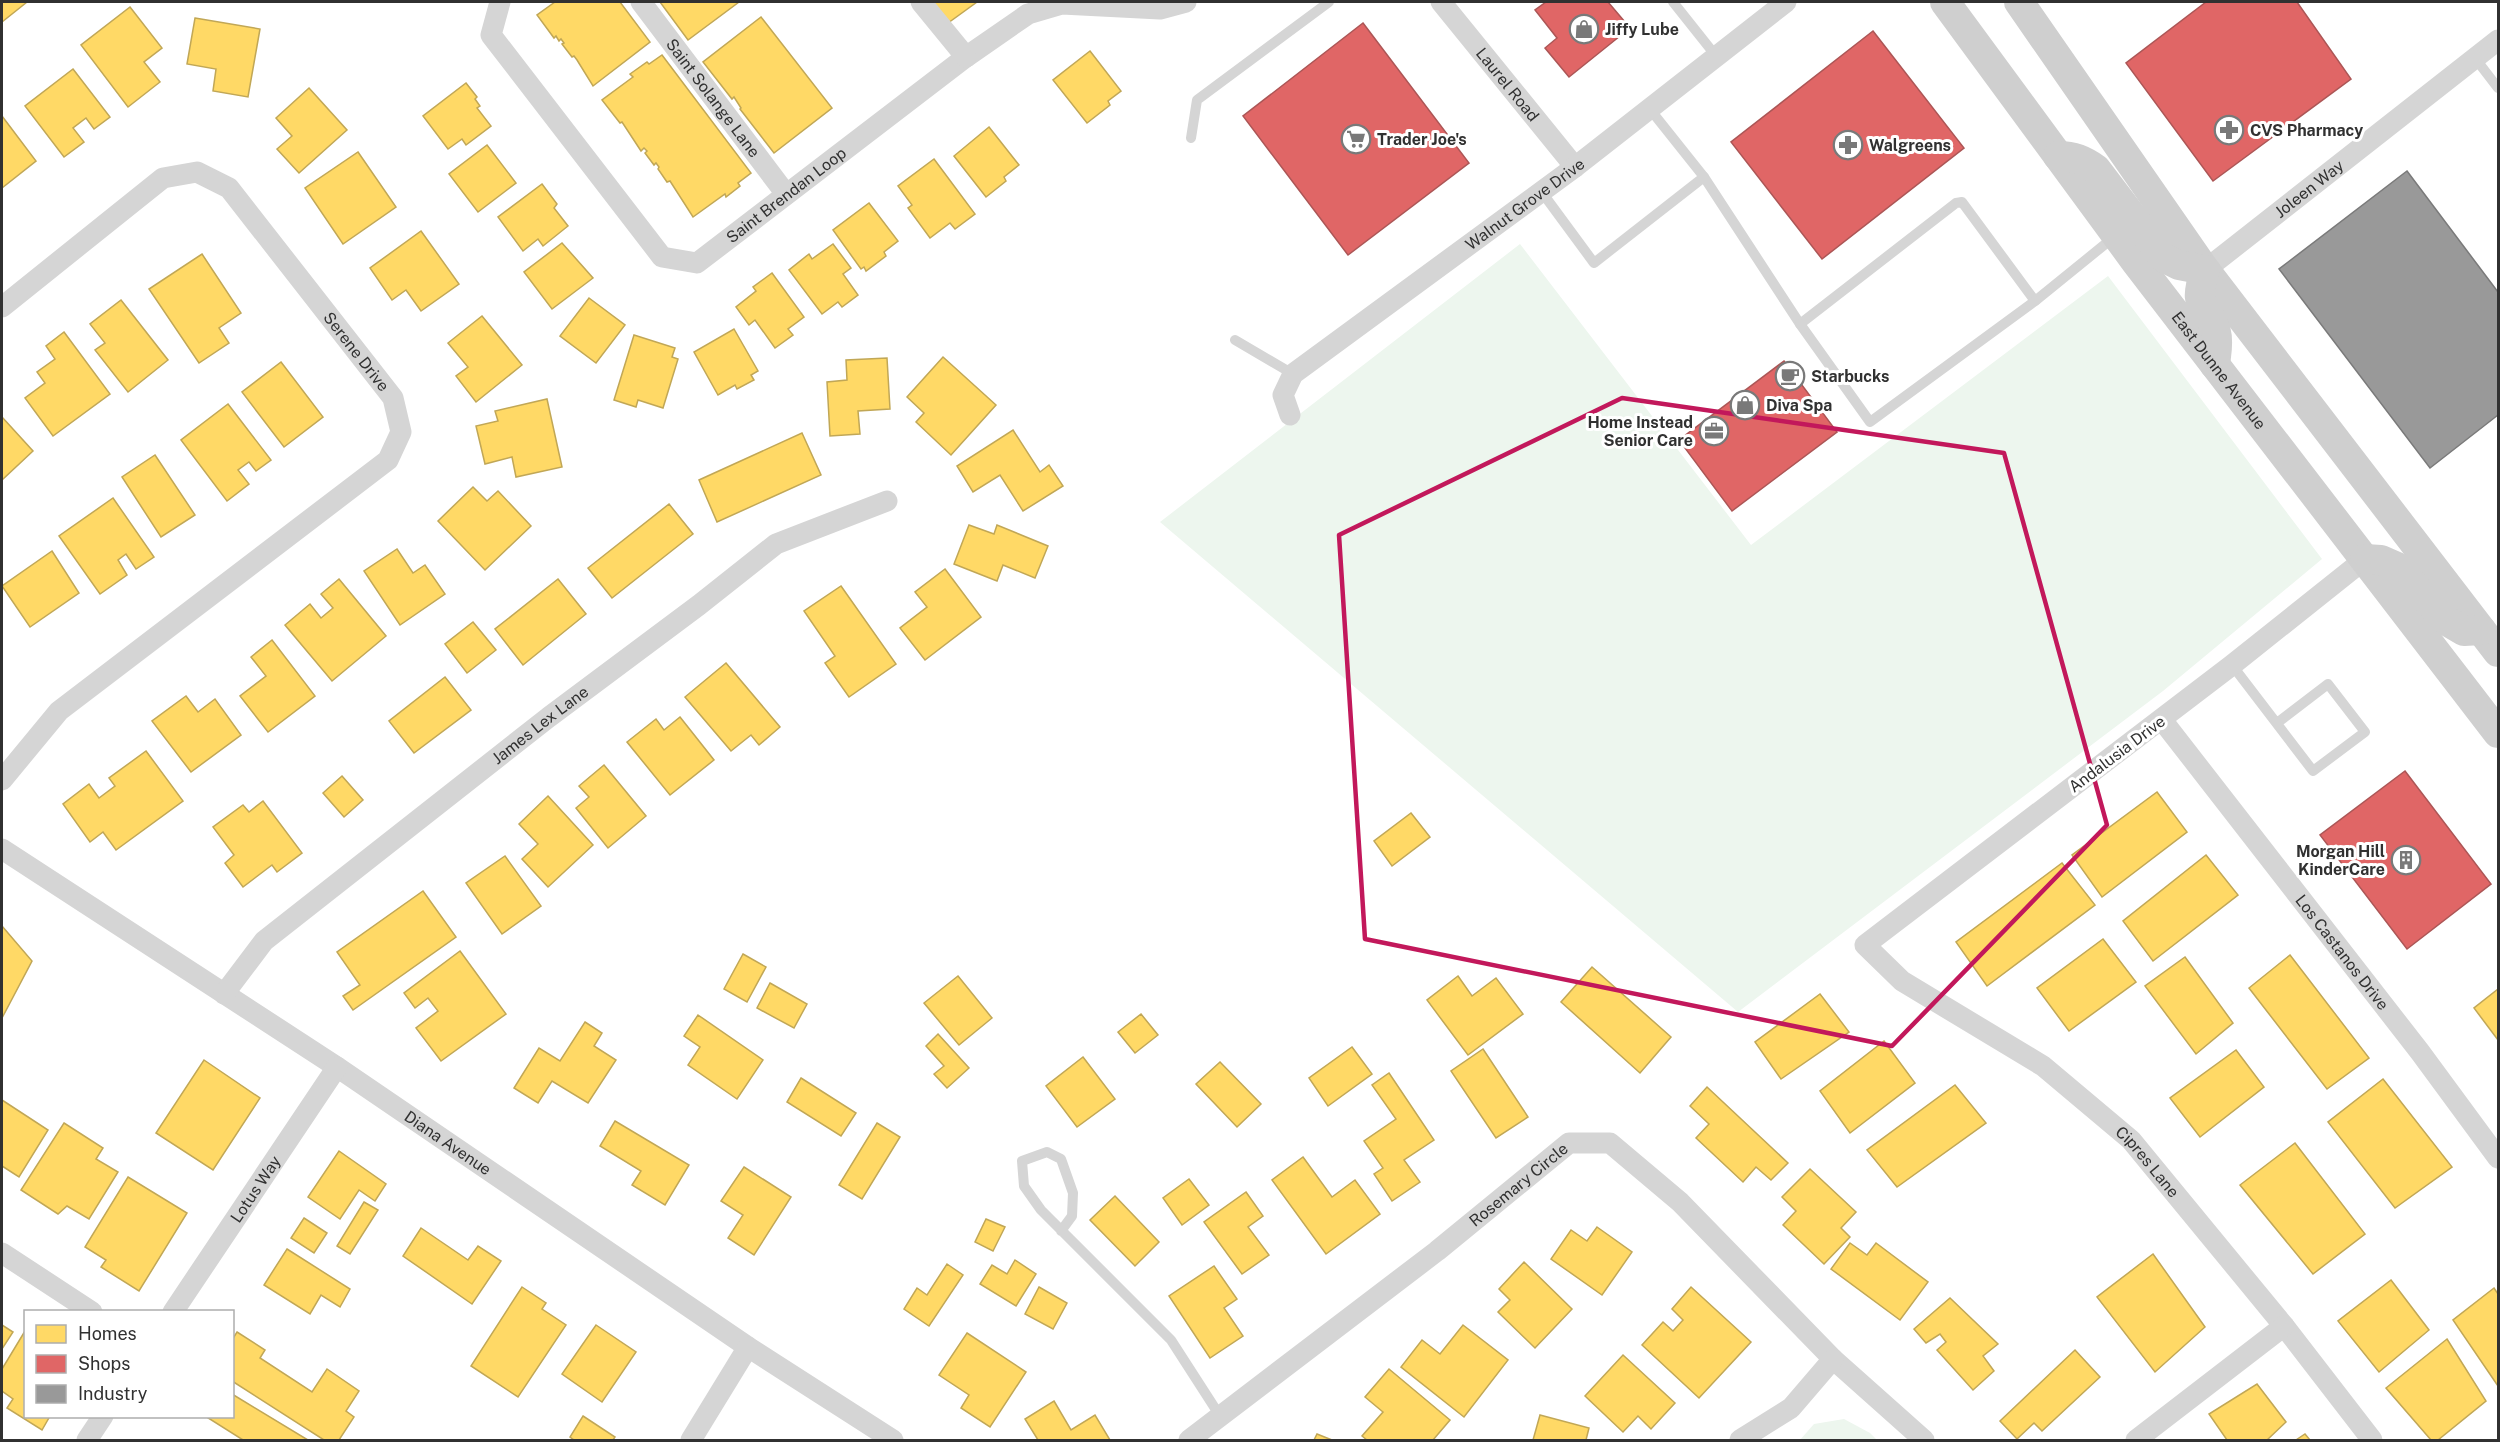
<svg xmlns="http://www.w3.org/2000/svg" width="2500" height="1442" viewBox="0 0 2500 1442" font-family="'Public Sans',sans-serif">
	<rect width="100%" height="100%" fill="#fff"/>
	<!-- green -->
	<g fill="#edf6ee">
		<path d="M1520 244 1751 545 2108 276 2322 559 2163 691 1738 1012 1160 522Z"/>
		<path d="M1844 1419 1870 1433 1877 1440H1800L1814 1424Z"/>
	</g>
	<!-- homes -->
	<g fill="#ffd966" stroke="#c1a756" stroke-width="1.5">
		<path d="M2 2H27L2 22Z"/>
		<path d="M555 2H620L650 42 593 86 577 60 574 56 572 57 562 44 564 43 561 39 559 41 556 36 554 38 537 15Z"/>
		<path d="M660 2H739L688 40Z"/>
		<path d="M932 2H977L948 23Z"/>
		<path d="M130 7 162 48 144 62 160 82 128 107 81 45Z"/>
		<path d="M761 17 832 108 774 153 740 109 741 108 734 97 732 99 703 62Z"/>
		<path d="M195 18 260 29 248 97 213 91 216 69 187 64Z"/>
		<path d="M1090 51 1121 91 1108 101 1110 105 1087 123 1053 80Z"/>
		<path d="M662 55 751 173 738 183 740 186 726 197 725 194 693 217 670 181 667 182 658 169 659 167 656 163 654 165 645 153 647 151 644 148 641 151 622 122 620 123 602 100 633 77 630 74 647 62 649 64Z"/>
		<path d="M73 69 110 117 94 129 86 118 73 128 84 142 64 157 25 106Z"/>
		<path d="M466 83 477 97 475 99 480 106 477 108 491 126 466 145 462 139 448 149 423 116Z"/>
		<path d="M309 88 347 130 299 173 277 149 292 136 276 118Z"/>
		<path d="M2 116 36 161 2 188Z"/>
		<path d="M989 127 1019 165 1004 177 1006 181 986 197 954 156Z"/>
		<path d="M487 145 516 183 478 212 449 174Z"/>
		<path d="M358 152 396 207 343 244 305 188Z"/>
		<path d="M934 159 975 214 955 229 950 223 930 238 908 208 912 205 898 186Z"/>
		<path d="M542 184 557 204 554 208 568 226 543 246 538 239 523 251 498 217Z"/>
		<path d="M869 203 898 241 884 252 886 256 866 271 864 267 861 269 833 230Z"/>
		<path d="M421 231 459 284 421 311 406 290 392 300 370 268Z"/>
		<path d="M562 243 593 278 552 309 524 272Z"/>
		<path d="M833 244 851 268 843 274 858 295 842 307 838 302 822 314 789 270 809 254 812 259Z"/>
		<path d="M202 254 241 313 219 328 229 343 199 363 149 289Z"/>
		<path d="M772 273 804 317 788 329 793 335 775 348 755 320 749 325 736 307 756 291 753 287Z"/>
		<path d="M589 298 625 325 596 363 560 336Z"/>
		<path d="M121 300 168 360 128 392 95 350 105 343 90 324Z"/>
		<path d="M482 316 522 365 476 402 456 376 468 367 448 343Z"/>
		<path d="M734 329 758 371 751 375 754 380 737 389 735 385 718 395 694 352Z"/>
		<path d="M64 332 110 394 53 436 25 398 45 383 37 372 55 359 46 346Z"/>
		<path d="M634 335 675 348 672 357 678 359 663 408 638 400 636 407 614 400Z"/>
		<path d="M943 357 996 405 951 455 916 422 924 413 907 397Z"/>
		<path d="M887 358 890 409 858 411 860 434 830 436 827 382 847 380 846 360Z"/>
		<path d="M281 362 323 417 284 447 242 392Z"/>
		<path d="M547 399 562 467 516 477 512 457 485 464 476 426 498 421 495 411Z"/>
		<path d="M228 404 271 460 256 471 249 462 238 470 249 484 227 501 181 440Z"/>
		<path d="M2 417 33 451 2 480Z"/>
		<path d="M1013 430 1040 472 1049 465 1063 486 1023 511 1000 475 973 492 957 466Z"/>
		<path d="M802 433 821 475 717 522 699 480Z"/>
		<path d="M155 455 195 515 161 537 122 477Z"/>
		<path d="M473 487 487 501 498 491 531 526 485 570 438 521Z"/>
		<path d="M113 498 154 557 136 569 126 554 118 560 127 575 100 594 59 536Z"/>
		<path d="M669 504 693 534 612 598 588 568Z"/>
		<path d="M969 525 994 534 997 525 1048 546 1035 578 1003 565 997 581 954 564Z"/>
		<path d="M397 549 413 573 425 565 445 594 400 625 364 571Z"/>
		<path d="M52 551 79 593 30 627 2 586Z"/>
		<path d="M945 569 981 617 925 660 900 628 927 607 915 592Z"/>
		<path d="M339 579 386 636 332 681 285 625 310 604 321 618 333 608 321 594Z"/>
		<path d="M558 579 586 614 523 665 495 629Z"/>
		<path d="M841 586 896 664 849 697 825 663 835 656 804 611Z"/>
		<path d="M473 622 496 650 467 673 445 644Z"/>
		<path d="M272 640 315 696 268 732 240 696 266 676 251 657Z"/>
		<path d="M726 663 780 727 759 745 751 735 731 751 685 697Z"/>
		<path d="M445 677 471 710 414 753 389 721Z"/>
		<path d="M186 696 198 712 215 699 241 735 191 772 152 721Z"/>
		<path d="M680 717 714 760 670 795 627 742 656 719 664 730Z"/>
		<path d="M146 751 183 801 116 850 103 832 90 842 63 804 89 784 99 798 115 786 109 778Z"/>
		<path d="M604 765 646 816 608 848 576 808 589 797 579 786Z"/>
		<path d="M342 776 363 800 344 817 323 793Z"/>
		<path d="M2157 792 2187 832 2102 897 2072 855Z"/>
		<path d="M548 796 593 845 548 887 522 859 538 844 519 824Z"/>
		<path d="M263 801 302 853 277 872 272 865 243 887 225 863 234 855 213 827 243 805 249 812Z"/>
		<path d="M1411 813 1430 837 1392 866 1374 841Z"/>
		<path d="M2206 855 2238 895 2153 961 2123 921Z"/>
		<path d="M505 856 541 906 502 934 466 883Z"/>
		<path d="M2062 863 2095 905 1987 986 1956 942Z"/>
		<path d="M423 891 456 937 353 1010 343 996 360 985 337 952Z"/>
		<path d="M2 926 32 961 2 1018Z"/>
		<path d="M2103 939 2136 982 2069 1031 2037 988Z"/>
		<path d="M460 951 506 1014 441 1061 416 1028 438 1011 428 998 415 1008 404 993Z"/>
		<path d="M743 954 766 967 747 1002 724 989Z"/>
		<path d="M2290 955 2369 1058 2327 1089 2249 988Z"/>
		<path d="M2185 957 2233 1023 2196 1054 2145 986Z"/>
		<path d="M1592 967 1671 1037 1640 1073 1561 1002Z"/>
		<path d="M958 976 992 1018 959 1045 924 1003Z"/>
		<path d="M1458 976 1472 996 1496 978 1523 1014 1468 1055 1427 1000Z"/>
		<path d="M770 983 807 1004 794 1028 757 1008Z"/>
		<path d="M2498 989V1040L2474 1008Z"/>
		<path d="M1820 994 1849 1032 1781 1079 1755 1042Z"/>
		<path d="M1141 1014 1158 1035 1135 1053 1118 1032Z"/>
		<path d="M698 1015 763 1060 737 1099 688 1065 700 1047 684 1036Z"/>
		<path d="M585 1022 602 1033 594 1046 616 1060 588 1103 552 1081 538 1103 514 1088 539 1048 560 1061Z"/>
		<path d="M938 1034 969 1068 947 1088 934 1074 944 1066 926 1046Z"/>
		<path d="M1884 1041 1915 1083 1850 1133 1820 1091Z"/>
		<path d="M1352 1047 1372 1074 1328 1106 1309 1078Z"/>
		<path d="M1483 1049 1528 1117 1496 1138 1451 1071Z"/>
		<path d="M2236 1050 2264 1087 2200 1137 2170 1098Z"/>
		<path d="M1083 1057 1115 1099 1077 1127 1046 1086Z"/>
		<path d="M204 1060 260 1098 213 1170 156 1133Z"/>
		<path d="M1220 1062 1261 1104 1237 1127 1196 1084Z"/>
		<path d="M1389 1073 1434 1140 1404 1160 1420 1182 1392 1201 1374 1174 1383 1168 1364 1141 1396 1119 1372 1085Z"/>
		<path d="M801 1078 856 1113 841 1136 787 1102Z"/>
		<path d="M2383 1079 2452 1167 2395 1208 2328 1122Z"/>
		<path d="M1955 1085 1986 1123 1897 1187 1867 1150Z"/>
		<path d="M1707 1087 1788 1163 1771 1180 1756 1167 1743 1182 1696 1138 1709 1124 1690 1106Z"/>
		<path d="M2 1100 48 1130 19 1177 2 1166Z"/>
		<path d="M615 1121 689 1165 665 1205 632 1185 641 1171 600 1146Z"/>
		<path d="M64 1123 103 1148 96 1159 118 1172 89 1219 67 1206 58 1214 21 1190Z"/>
		<path d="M877 1123 900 1137 862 1199 839 1185Z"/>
		<path d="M2295 1143 2365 1234 2313 1274 2240 1185Z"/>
		<path d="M339 1151 386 1184 375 1201 359 1190 340 1219 308 1197Z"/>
		<path d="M1303 1157 1332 1197 1355 1180 1380 1214 1326 1254 1272 1180Z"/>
		<path d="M744 1167 791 1197 754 1255 728 1238 743 1215 721 1201Z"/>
		<path d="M1810 1169 1856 1212 1841 1228 1850 1237 1824 1264 1783 1225 1796 1211 1782 1197Z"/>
		<path d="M128 1177 187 1213 139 1291 101 1267 106 1260 85 1247Z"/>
		<path d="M1189 1179 1209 1205 1182 1225 1163 1198Z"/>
		<path d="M1246 1192 1263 1216 1248 1227 1269 1255 1242 1274 1204 1222Z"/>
		<path d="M1115 1196 1159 1242 1135 1266 1090 1220Z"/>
		<path d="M364 1202 378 1210 350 1254 337 1246Z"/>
		<path d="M304 1218 327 1233 314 1253 291 1238Z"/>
		<path d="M986 1219 1005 1227 993 1251 975 1242Z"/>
		<path d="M1597 1227 1632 1252 1602 1295 1551 1259 1571 1230 1587 1241Z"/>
		<path d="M421 1228 468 1260 478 1246 501 1261 472 1304 403 1256Z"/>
		<path d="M1850 1243 1867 1255 1876 1243 1928 1282 1900 1320 1831 1269Z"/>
		<path d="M287 1249 350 1289 340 1307 321 1295 310 1314 264 1285Z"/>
		<path d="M2153 1254 2205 1327 2155 1372 2097 1297Z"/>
		<path d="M1015 1260 1036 1274 1016 1306 980 1284 992 1265 1007 1274Z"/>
		<path d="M1524 1262 1572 1309 1535 1348 1498 1312 1510 1300 1499 1289Z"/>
		<path d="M947 1264 963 1275 929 1326 904 1309 917 1288 927 1295Z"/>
		<path d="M1214 1266 1237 1299 1224 1308 1243 1336 1210 1358 1169 1296Z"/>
		<path d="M2391 1280 2429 1330 2379 1372 2338 1321Z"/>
		<path d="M522 1287 546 1303 542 1309 566 1325 518 1397 471 1366Z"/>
		<path d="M1039 1287 1067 1303 1053 1329 1025 1314Z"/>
		<path d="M1691 1287 1751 1342 1699 1398 1642 1345 1663 1322 1673 1331 1683 1320 1672 1309Z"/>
		<path d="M2494 1288 2498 1294V1386L2453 1320Z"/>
		<path d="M1950 1298 1998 1344 1983 1356 1994 1371 1973 1390 1937 1350 1946 1342 1940 1334 1926 1343 1914 1329Z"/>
		<path d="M2 1325 13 1332 2 1349Z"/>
		<path d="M596 1325 636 1352 602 1402 562 1374Z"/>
		<path d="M1463 1325 1508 1360 1464 1417 1401 1367 1422 1340 1440 1354Z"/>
		<path d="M25 1331 26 1416H50L42 1430 7 1408 13 1399 2 1391V1369Z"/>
		<path d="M237 1332 265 1350 260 1358 312 1392 327 1369 359 1391 346 1411 354 1417 339 1440H324L232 1381V1340Z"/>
		<path d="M967 1333 1026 1372 990 1427 961 1408 969 1395 939 1375Z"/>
		<path d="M2447 1339 2486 1401 2438 1440H2431L2386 1388Z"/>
		<path d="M2075 1350 2100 1377 2042 1431 2034 1423 2017 1439 2000 1421Z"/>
		<path d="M1623 1355 1675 1403 1651 1429 1638 1416 1623 1432 1585 1396Z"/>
		<path d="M1389 1369 1450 1420 1433 1440H1367L1362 1436 1383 1412 1365 1397Z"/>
		<path d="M2257 1384 2286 1422 2267 1440H2227L2209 1414Z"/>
		<path d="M232 1394 308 1440H243L205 1416H232Z"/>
		<path d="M1054 1401 1071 1430 1095 1415 1110 1440H1038L1025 1419Z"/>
		<path d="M1540 1415 1589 1428 1586 1440H1533Z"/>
		<path d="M583 1416 615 1437 613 1440H574L570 1437Z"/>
		<path d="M1317 1434 1332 1440H1314Z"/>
		<path d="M2305 1434 2310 1440H2296Z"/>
	</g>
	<!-- shops -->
	<g fill="#e06666" stroke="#ac5656" stroke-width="1.5">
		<path d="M1546 2H1608L1630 28 1569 77 1545 48 1557 38 1535 10Z"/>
		<path d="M2206 2H2297L2351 79 2213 181 2126 63Z"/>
		<path d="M1363 23 1469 163 1348 255 1243 116Z"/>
		<path d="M1873 31 1964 148 1822 259 1731 142Z"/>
		<path d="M1784 361 1837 432 1732 511 1679 440Z"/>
		<path d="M2405 771 2491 884 2407 949 2320 835Z"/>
	</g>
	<!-- industry -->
	<path fill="#999" stroke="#7a7a7a" stroke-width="1.5" d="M2407 171 2498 292V415L2430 468 2279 269Z"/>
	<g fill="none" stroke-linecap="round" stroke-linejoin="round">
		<!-- lane -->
		<g stroke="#d5d5d5" stroke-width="10">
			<path d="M1673 2 1716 56"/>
			<path d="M2475 58 2498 88"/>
			<path d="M1191 138 1197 100 1329 2"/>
			<path d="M1704 177 1800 324 1956 203 1962 202 2035 301 2114 237"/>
			<path d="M1541 191 1594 263 1704 177 1649 108"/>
			<path d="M1800 324 1870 422 2035 301"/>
			<path d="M1235 340 1293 374"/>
			<path d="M2232 665 2313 771 2365 732 2328 684 2277 723"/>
			<path d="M1061 1231 1072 1216 1073 1193 1061 1159 1047 1152 1022 1161 1024 1186 1041 1210 1171 1340 1220 1416"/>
		</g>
		<!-- street -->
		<g stroke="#d5d5d5" stroke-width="21">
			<path id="s1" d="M500 2 491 35 662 257 697 263 966 57 1028 14 1062 4 1160 9 1186 2"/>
			<path id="s2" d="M641 2 786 194"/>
			<path d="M921 2 966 57"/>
			<path id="s3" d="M1441 2 1575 167"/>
			<path id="s4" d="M2205 270 2498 40"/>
			<path id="s5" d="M2 307 163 178 197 172 229 188 393 398 401 432 388 460 59 711 2 780"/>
			<path id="s6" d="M1290 415 1283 395 1293 374 1575 167 1786 2"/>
			<path id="s7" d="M2365 559 2232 665 1865 945 1902 981 2043 1066 2131 1140 2284 1326 2372 1440"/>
			<path id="s8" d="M2162 720 2420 1052 2498 1158"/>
			<path id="s9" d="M2 849 337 1067 748 1347 893 1440"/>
			<path id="s10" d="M224 994 264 941 549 717 699 605 776 544 887 501"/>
			<path d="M2 1253 92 1312"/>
			<path id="s11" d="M173 1312 337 1067"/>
			<path d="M87 1440 103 1416"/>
			<path d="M691 1440 748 1347"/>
			<path id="s12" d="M1189 1440 1437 1251 1569 1143H1610L1680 1202 1833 1359 1924 1440"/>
			<path d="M1740 1440 1791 1408 1833 1359"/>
			<path d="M2136 1440 2284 1326"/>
		</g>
		<!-- secondary -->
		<g stroke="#cfcfcf" stroke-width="30">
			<path id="s13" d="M1945 2 2136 262 2498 733"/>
			<path d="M2019 2 2205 270 2498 652"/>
			<path d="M2058 156C2074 156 2083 160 2096 169L2163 257 2179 265 2205 270C2192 312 2206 298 2216 332 2219 343 2216 354 2215 365"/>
			<path d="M2365 559 2381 560 2397 567 2447 621 2464 631 2481 630"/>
		</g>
	</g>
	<!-- marked area -->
	<path fill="none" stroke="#c2185b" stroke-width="4.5" stroke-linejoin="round" d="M1622 398 2004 453 2107 825 1892 1046 1365 939 1339 535Z"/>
	<!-- icons -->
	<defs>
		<g id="shop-ring" transform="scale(1.5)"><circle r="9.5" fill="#fff" stroke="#797979" stroke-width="1.5"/><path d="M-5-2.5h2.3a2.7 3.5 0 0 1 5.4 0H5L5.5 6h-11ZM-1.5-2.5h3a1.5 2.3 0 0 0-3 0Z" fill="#797979"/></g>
		<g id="pharmacy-ring" transform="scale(1.5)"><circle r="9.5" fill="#fff" stroke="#797979" stroke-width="1.5"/><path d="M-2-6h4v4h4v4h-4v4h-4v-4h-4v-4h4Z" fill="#797979"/></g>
		<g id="supermarket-ring" transform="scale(1.5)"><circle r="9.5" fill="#fff" stroke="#797979" stroke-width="1.5"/><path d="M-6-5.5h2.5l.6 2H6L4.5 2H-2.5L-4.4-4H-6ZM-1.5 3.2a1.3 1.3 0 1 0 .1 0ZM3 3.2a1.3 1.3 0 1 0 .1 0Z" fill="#797979"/></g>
		<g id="cafe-ring" transform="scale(1.5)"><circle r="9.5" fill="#fff" stroke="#797979" stroke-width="1.5"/><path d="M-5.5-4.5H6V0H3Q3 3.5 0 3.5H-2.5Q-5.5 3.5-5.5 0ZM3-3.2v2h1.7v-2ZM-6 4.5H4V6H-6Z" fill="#797979"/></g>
		<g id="office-ring" transform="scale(1.5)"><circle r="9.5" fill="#fff" stroke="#797979" stroke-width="1.5"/><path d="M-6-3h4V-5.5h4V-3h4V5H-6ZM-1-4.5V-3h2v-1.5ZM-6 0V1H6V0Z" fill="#797979"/></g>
		<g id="building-ring" transform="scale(1.5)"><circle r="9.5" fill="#fff" stroke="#797979" stroke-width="1.5"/><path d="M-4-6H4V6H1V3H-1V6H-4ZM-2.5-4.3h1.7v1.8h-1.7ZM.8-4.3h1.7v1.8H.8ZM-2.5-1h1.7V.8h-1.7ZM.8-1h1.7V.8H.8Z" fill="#797979"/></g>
	</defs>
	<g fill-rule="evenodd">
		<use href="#shop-ring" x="1584" y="29"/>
		<use href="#pharmacy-ring" x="2229" y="130"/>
		<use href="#supermarket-ring" x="1356" y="139"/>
		<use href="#pharmacy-ring" x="1848" y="145"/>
		<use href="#cafe-ring" x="1790" y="376"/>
		<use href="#shop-ring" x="1745" y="405"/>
		<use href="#office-ring" x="1714" y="431"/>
		<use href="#building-ring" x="2406" y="860"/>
	</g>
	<g text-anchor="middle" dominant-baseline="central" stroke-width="6" stroke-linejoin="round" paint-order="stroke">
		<!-- poi labels -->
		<g font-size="16" font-weight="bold" fill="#313131" stroke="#fff" text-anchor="start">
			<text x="1605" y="29">Jiffy Lube</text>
			<text x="2250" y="130">CVS Pharmacy</text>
			<text x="1377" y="139">Trader Joe's</text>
			<text x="1869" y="145">Walgreens</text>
			<text x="1811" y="376">Starbucks</text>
			<text x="1766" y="405">Diva Spa</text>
			<text x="1693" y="422" text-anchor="end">Home Instead<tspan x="1693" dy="18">Senior Care</tspan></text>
			<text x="2385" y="851" text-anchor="end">Morgan Hill<tspan x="2385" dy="18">KinderCare</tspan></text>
		</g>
		<!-- street labels -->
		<g font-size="16" fill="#313131" stroke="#fff">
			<text stroke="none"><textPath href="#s3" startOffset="106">Laurel Road</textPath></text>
			<text stroke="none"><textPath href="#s2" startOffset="120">Saint Solange Lane</textPath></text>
			<text stroke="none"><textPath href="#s4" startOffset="132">Joleen Way</textPath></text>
			<text stroke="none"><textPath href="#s1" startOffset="462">Saint Brendan Loop</textPath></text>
			<text stroke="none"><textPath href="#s6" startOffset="332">Walnut Grove Drive</textPath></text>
			<text stroke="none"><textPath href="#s5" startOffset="484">Serene Drive</textPath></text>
			<text stroke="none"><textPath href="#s13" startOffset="459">East Dunne Avenue</textPath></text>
			<text stroke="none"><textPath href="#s10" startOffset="417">James Lex Lane</textPath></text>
			<text transform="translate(2117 754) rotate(-37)">Andalusia Drive</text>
			<text stroke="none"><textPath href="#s8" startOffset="294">Los Castanos Drive</textPath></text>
			<text stroke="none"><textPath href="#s9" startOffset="534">Diana Avenue</textPath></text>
			<text stroke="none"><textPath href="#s7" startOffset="990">Cipres Lane</textPath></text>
			<text stroke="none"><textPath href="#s12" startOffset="417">Rosemary Circle</textPath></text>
			<text stroke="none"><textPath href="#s11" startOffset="148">Lotus Way</textPath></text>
		</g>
	</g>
	<!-- border -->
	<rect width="2500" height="1442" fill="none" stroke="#313131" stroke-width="6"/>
	<!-- legend -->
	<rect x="24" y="1310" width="210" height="108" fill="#ffffff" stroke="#adadad" stroke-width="1.5"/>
	<rect x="36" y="1325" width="30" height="18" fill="#ffd966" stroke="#adadad" stroke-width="1.5"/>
	<text x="78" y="1340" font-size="18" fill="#313131">Homes</text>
	<rect x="36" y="1355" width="30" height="18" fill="#e06666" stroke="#adadad" stroke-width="1.5"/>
	<text x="78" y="1370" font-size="18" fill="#313131">Shops</text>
	<rect x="36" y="1385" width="30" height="18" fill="#999999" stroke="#adadad" stroke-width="1.5"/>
	<text x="78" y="1400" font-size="18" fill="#313131">Industry</text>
</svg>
